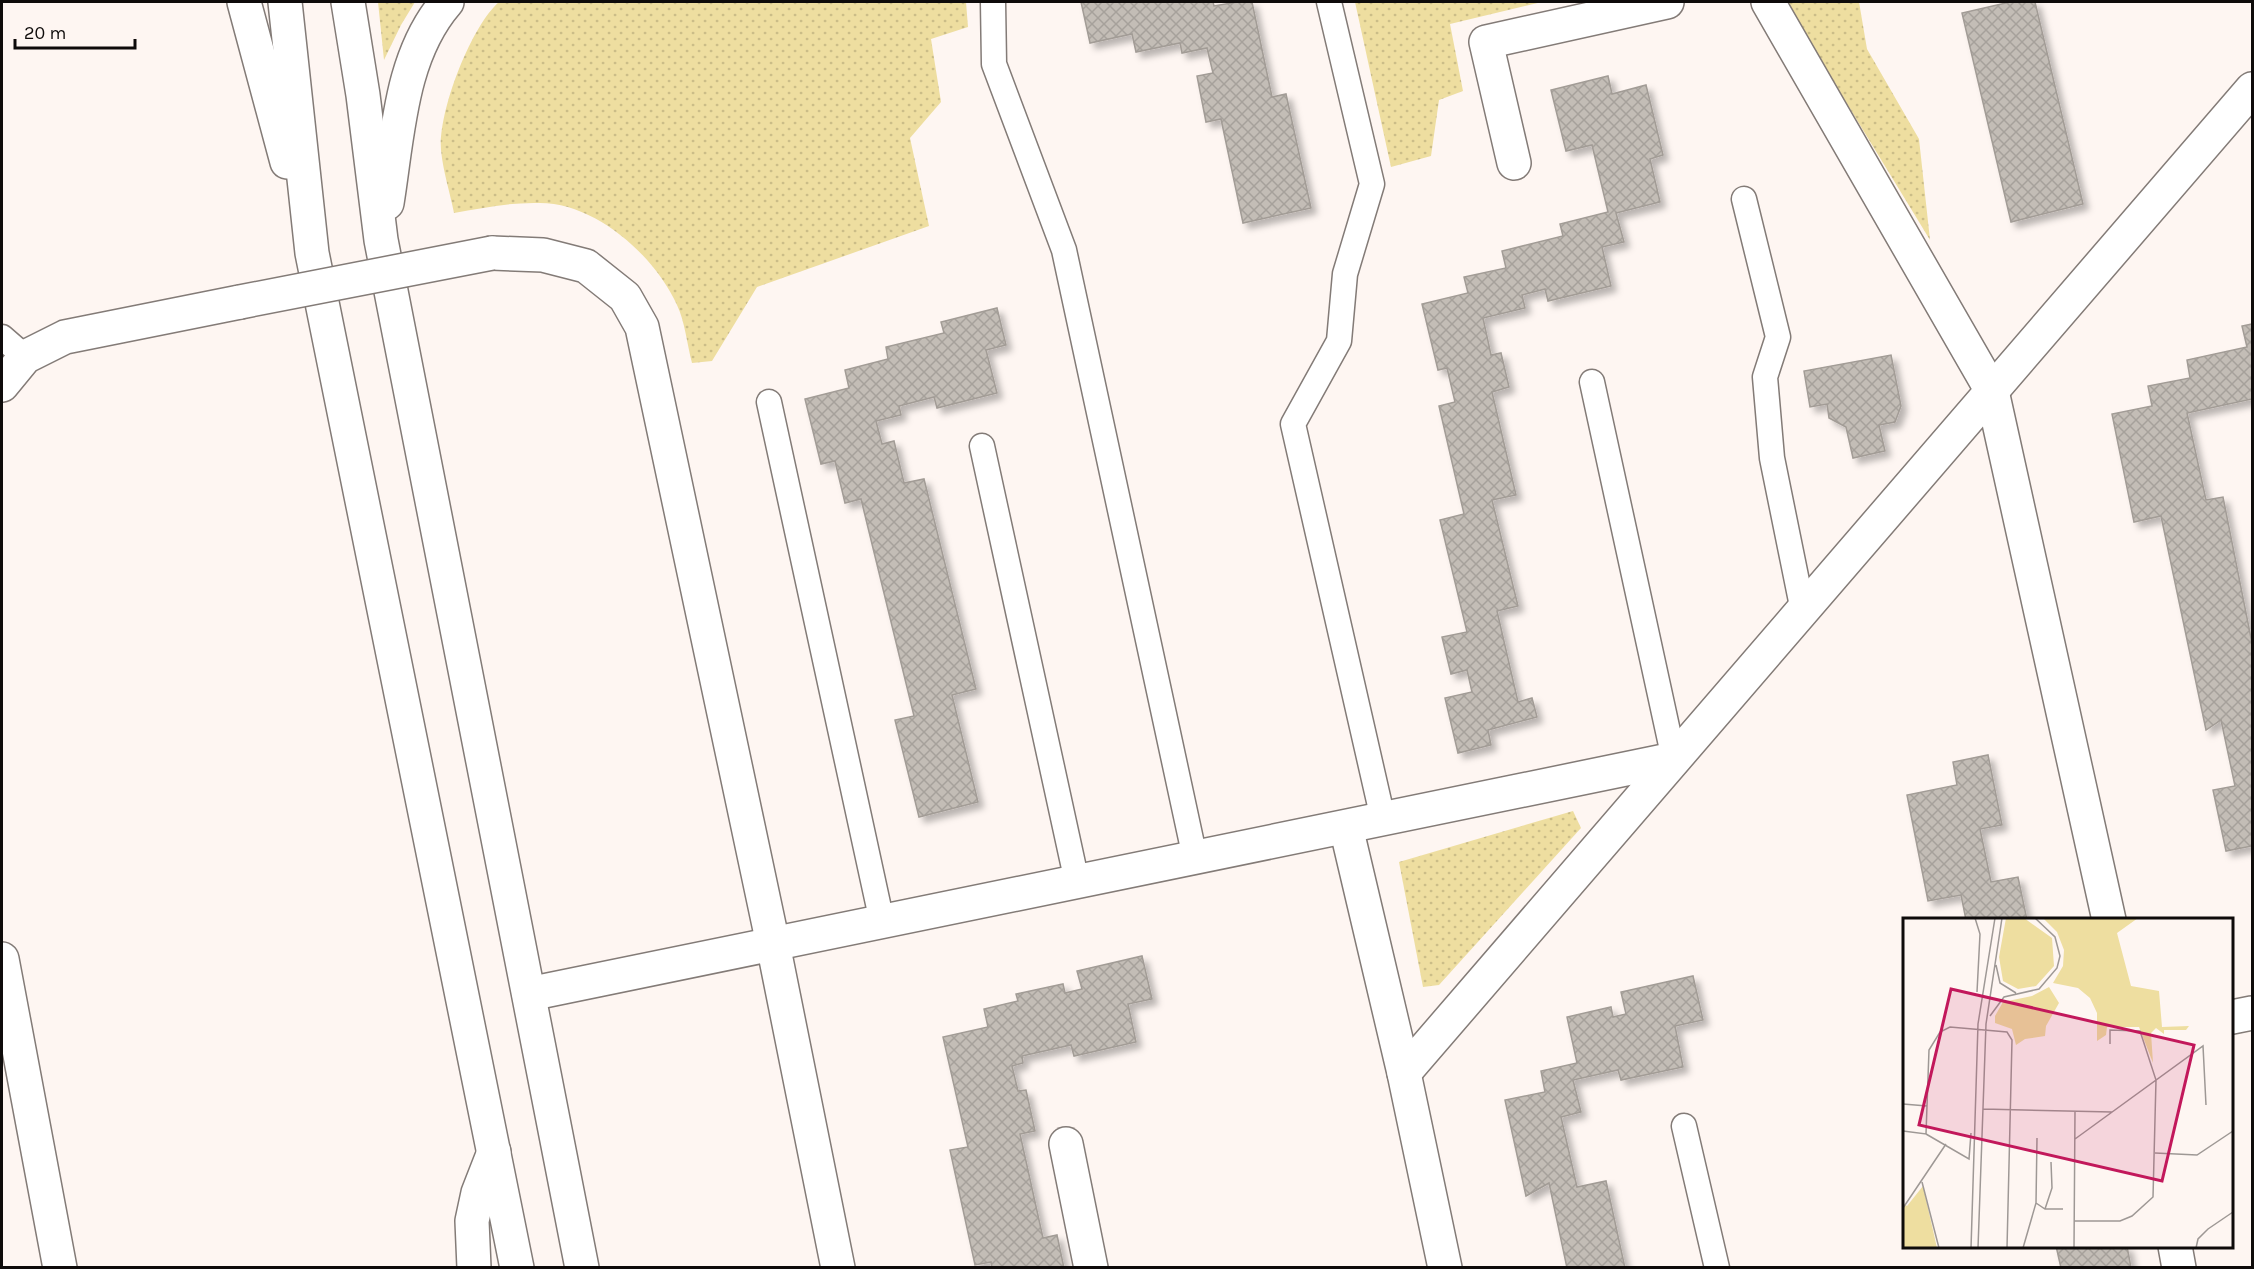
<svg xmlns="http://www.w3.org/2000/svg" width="2254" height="1269" viewBox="0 0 2254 1269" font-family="Karla,sans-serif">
	<defs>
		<pattern id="grass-dots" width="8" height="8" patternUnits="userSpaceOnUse" patternTransform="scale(1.5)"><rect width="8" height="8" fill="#eedea0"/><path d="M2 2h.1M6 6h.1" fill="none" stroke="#cbbd88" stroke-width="1.8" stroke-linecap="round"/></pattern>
		<pattern id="building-cross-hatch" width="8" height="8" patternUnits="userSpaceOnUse" patternTransform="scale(1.5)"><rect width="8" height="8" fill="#c3bdb6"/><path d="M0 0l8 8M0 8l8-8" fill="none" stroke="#a6a19b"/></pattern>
		<filter id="shadow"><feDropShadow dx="5.5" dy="5.5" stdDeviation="3" flood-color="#0004"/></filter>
	</defs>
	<rect width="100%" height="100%" fill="#fef6f2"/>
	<!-- grass -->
	<g fill="url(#grass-dots)">
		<path d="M378 2H415L401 25 384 60Z"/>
		<path d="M499 2H966L968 27 931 39 941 102 910 138 929 226 757 287 712 361 692 363C687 344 685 322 677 305 655 256 596 203 540 203 511 202 482 208 454 213 450 193 443 171 441 150 438 112 471 26 499 2Z"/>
		<path d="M1355 2H1542L1450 24 1463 91 1439 100 1431 156 1391 167Z"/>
		<path d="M1785 2H1859L1867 49 1919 139 1930 240Z"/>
		<path d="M1573 811 1581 828 1439 985 1423 987 1399 862Z"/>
	</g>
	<!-- building -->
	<g fill="url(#building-cross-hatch)" stroke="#a29c96" stroke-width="1.5" filter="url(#shadow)">
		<path d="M1081 2H1213L1214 6 1237 2H1252L1272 97 1286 94 1311 208 1243 223 1221 119 1206 122 1197 76 1213 73 1207 48 1182 53 1180 43 1136 52 1132 34 1090 43Z"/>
		<path d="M2010 2H2035L2083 204 2011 222 1962 13Z"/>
		<path d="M1608 76 1612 94 1646 85 1663 155 1650 159 1660 202 1616 213 1624 242 1602 247 1611 286 1548 301 1545 289 1522 295 1525 308 1483 318 1491 355 1501 353 1509 387 1492 392 1516 495 1492 500 1518 606 1497 611 1518 702 1532 698 1537 717 1488 730 1491 745 1458 753 1445 698 1472 692 1467 670 1451 674 1442 637 1467 632 1440 520 1464 514 1439 406 1455 402 1447 368 1438 370 1422 304 1468 293 1464 277 1506 268 1502 251 1563 236 1560 224 1608 212 1592 145 1566 151 1551 90Z"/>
		<path d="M997 308 1006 345 986 350 997 393 937 408 934 397 899 406 901 415 876 421 882 444 894 441 904 483 924 479 976 689 952 695 978 802 919 817 895 720 914 716 861 499 845 503 835 461 821 464 805 399 849 388 845 370 888 359 886 347 944 333 941 322Z"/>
		<path d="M2252 324V399L2187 413 2206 500 2223 497 2252 643V846L2226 851 2213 790 2235 786 2221 720 2206 730 2161 516 2134 522 2112 414 2152 406 2148 386 2190 378 2187 360 2247 347 2242 326Z"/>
		<path d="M1891 355 1901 406 1895 422 1879 425 1885 451 1853 458 1846 427 1829 418 1827 404 1810 407 1804 371Z"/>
		<path d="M1988 755 2002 825 1980 829 1991 882 2018 877 2027 920H1966L1961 895 1928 901 1907 795 1957 785 1953 762Z"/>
		<path d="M1142 956 1152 999 1128 1004 1136 1042 1074 1056 1071 1045 1022 1056 1023 1063 1012 1066 1018 1091 1026 1090 1035 1131 1020 1134 1043 1238 1057 1235 1064 1268H992L991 1262 975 1265 950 1150 968 1147 943 1037 988 1027 984 1009 1018 1001 1016 994 1063 984 1065 993 1082 989 1077 971Z"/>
		<path d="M1693 976 1703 1020 1675 1026 1683 1067 1621 1080 1618 1070 1573 1080 1581 1112 1561 1117 1577 1187 1606 1181 1625 1268H1567L1549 1183 1526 1196 1505 1100 1545 1092 1541 1071 1577 1063 1567 1017 1611 1007 1613 1017 1626 1014 1621 992Z"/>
		<path d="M2056 1246H2127L2131 1268H2061Z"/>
	</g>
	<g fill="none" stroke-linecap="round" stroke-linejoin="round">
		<!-- lane casing -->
		<g stroke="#837b77" stroke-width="27">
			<g id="lane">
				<path d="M993 2 994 64 1064 250 1195 858"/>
				<path d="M1329 2 1372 184 1345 274 1339 341 1293 424 1383 819"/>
				<path d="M1744 199 1778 337 1765 377 1772 458 1803 611"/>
				<path d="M2 337 25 357"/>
				<path d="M1592 382 1674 759"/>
				<path d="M769 402 882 922"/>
				<path d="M982 446 1077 882"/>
				<path d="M1684 1126 1717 1268"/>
			</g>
		</g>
		<!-- street casing -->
		<g stroke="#837b77" stroke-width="36">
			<g id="street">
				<path d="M1768 2 1992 391 2109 920"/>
				<path d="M1514 163 1486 42 1667 2"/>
				<path d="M492 253 543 255 586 266 625 297 642 327 773 944 838 1268"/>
				<path d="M2 385 25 357 65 337 240 302"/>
				<path d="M1346 827 1404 1073 1445 1268"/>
				<path d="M2 959 60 1268"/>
				<path d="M529 994 1674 759"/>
				<path d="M2232 1017 2252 1013"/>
				<path d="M1404 1073 2252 89"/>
				<path d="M1066 1144 1091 1268"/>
				<path d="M2175 1246 2179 1268"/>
				<path d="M474 1268 472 1221 478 1193 494 1152"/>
			</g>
		</g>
		<!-- secondary casing -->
		<g stroke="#837b77" stroke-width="36">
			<g id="secondary">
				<path d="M244 2 287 162"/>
				<path d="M285 2 312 253 517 1268"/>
				<path d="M348 2 363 95 381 240 582 1268"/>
				<path d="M387 203C398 135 400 56 447 2"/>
			</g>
		</g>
		<!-- lane -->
		<use href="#lane" stroke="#fff" stroke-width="24"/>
		<!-- street -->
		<use href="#street" stroke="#fff" stroke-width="33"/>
		<!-- secondary -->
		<use href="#secondary" stroke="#fff" stroke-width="33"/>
		<!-- street-bridge casing -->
		<g stroke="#837b77" stroke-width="36" stroke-linecap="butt">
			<path id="street-bridge" d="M240 302 492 253"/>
		</g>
		<!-- street-bridge -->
		<use href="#street-bridge" stroke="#fff" stroke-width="33"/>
	</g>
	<!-- overview -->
	<g transform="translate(1903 918)">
		<rect width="330" height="330" fill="#fef6f2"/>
		<path d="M103 0H121L149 20 151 48 133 68 115 71 100 63 96 39ZM140 0H235L214 15 228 68 256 73 259 109 286 108 283 112H261V116L253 110 248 115 250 145 236 109H204L203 117 194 123V95L187 80 175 70 150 65 160 48 161 32 154 14ZM146 69 156 85 143 108 142 118 122 121 113 127 109 111 92 105V98L100 84 129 78Z" fill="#eedea0"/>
		<path d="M20 268 34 330H0V285L4 288Z" fill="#eedea0"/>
		<path fill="none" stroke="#9e9895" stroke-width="1.5" d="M72 0 77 16 74 74M93 47 97 65 113 75M87 98 101 79 136 71 154 50 157 38 152 19 132 0M0 186 24 188M80 191 209 194M0 213 23 216 26 132 37 114 47 109 104 114 109 122 104 330M23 216 66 241 68 215M172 221 300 128 303 187M252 235 294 237 330 213M19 264 36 330M133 285 142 291H160M0 290 43 226M142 291 149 270 148 244M171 303H217L229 298 250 279 253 162 237 113 207 112V126M68 330 75 106 92 0M75 330 83 106 99 0M120 330 133 285 134 220M171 330 172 193M293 330 295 321 305 311 330 294"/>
		<path fill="#c2185b" fill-opacity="0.15" stroke="#c2185b" stroke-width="3" d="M48 71 291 127 259 263 16 207Z"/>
		<rect width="330" height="330" fill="none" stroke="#0e0b0a" stroke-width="3"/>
	</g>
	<!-- border -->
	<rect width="2254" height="1269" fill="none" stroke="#0e0b0a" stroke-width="6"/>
	<!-- scale -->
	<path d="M15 39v9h120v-9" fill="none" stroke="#0e0b0a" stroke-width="3"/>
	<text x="24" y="39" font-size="18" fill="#0e0b0a" stroke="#fef6f2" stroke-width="4.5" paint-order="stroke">20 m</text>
</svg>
